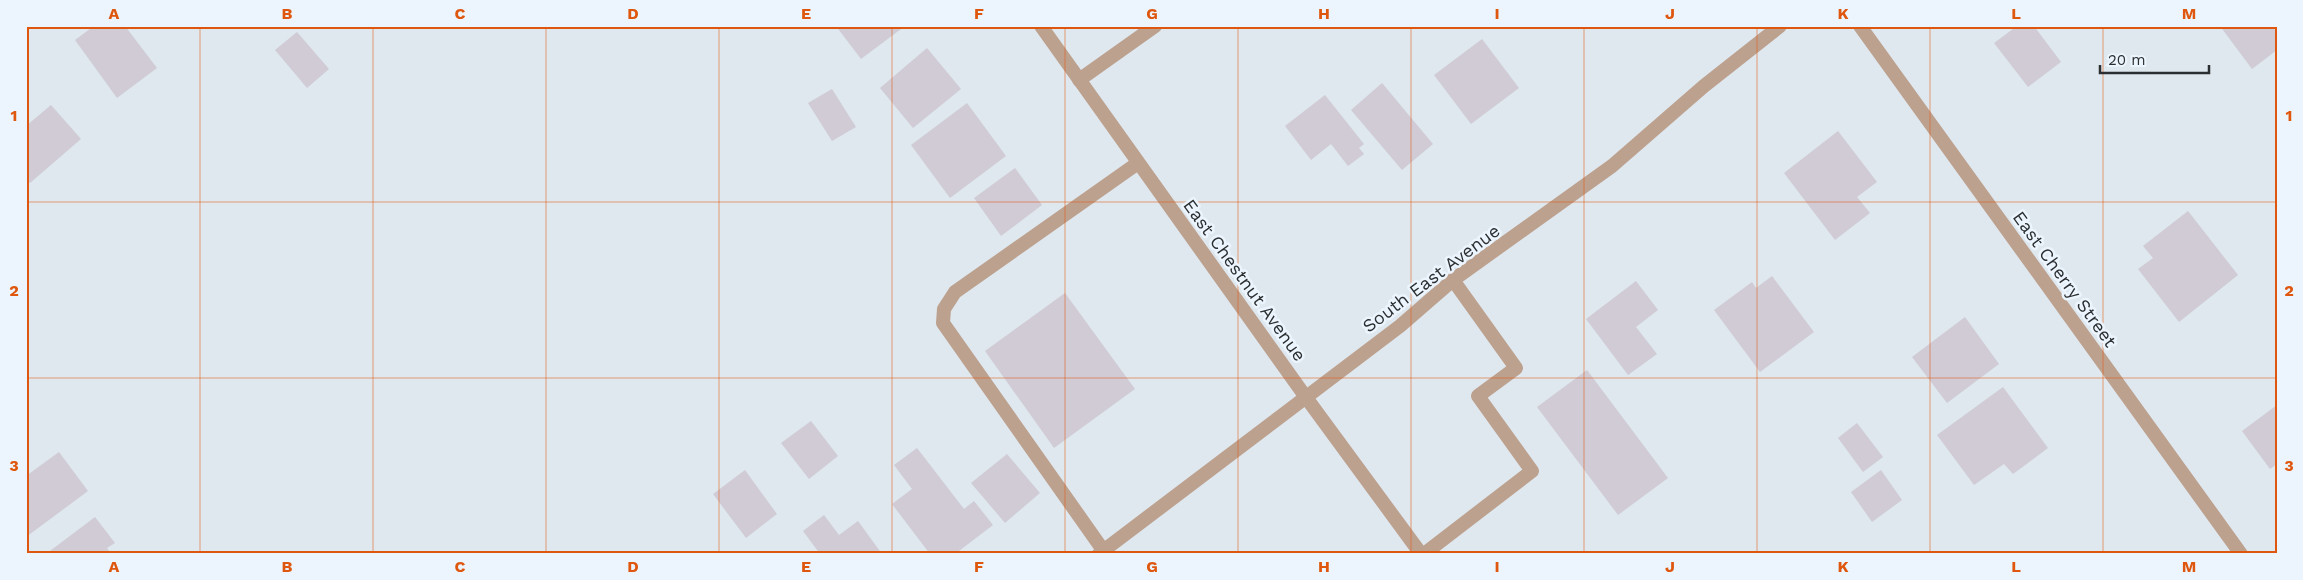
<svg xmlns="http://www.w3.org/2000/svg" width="2303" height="580" viewBox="0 0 2303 580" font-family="'Work Sans',sans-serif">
	<rect width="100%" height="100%" fill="#dfe8ef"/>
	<!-- building -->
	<g fill="#d0cbd4">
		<path d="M94 26H125L157 68 117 98 75 40Z"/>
		<path d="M836 26H905L861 59Z"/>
		<path d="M2017 26H2034L2061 62 2028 87 1994 43Z"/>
		<path d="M2220 26H2272L2277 33V50L2252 69Z"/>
		<path d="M297 32 329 69 307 88 275 50Z"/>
		<path d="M1482 39 1519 88 1471 124 1434 75Z"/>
		<path d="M927 48 961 89 913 128 880 88Z"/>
		<path d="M1382 83 1433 144 1402 170 1351 110Z"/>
		<path d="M832 89 856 127 832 141 808 103Z"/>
		<path d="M1325 95 1364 144 1359 148 1364 154 1348 166 1331 144 1311 160 1285 126Z"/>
		<path d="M967 103 1006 156 950 198 911 145Z"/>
		<path d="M51 105 81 139 30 183 26 179V126Z"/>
		<path d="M1838 131 1877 182 1857 197 1870 213 1835 240 1784 173Z"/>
		<path d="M1015 168 1042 205 1001 236 974 198Z"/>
		<path d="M2188 211 2238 275 2179 322 2138 269 2153 258 2143 246Z"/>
		<path d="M1772 276 1814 332 1760 372 1714 310 1752 282 1756 288Z"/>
		<path d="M1636 281 1658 310 1636 327 1657 354 1628 375 1586 319Z"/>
		<path d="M1065 293 1135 389 1054 448 985 351Z"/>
		<path d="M1965 317 1999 364 1947 403 1912 357Z"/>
		<path d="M1587 370 1668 478 1618 515 1537 407Z"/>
		<path d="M2003 387 2048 448 2013 474 2004 464 1974 485 1937 435Z"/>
		<path d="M2277 405V464L2270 469 2242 431Z"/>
		<path d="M811 421 838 456 809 479 781 443Z"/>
		<path d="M1857 423 1883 457 1863 472 1838 438Z"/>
		<path d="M917 448 964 509 974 501 993 525 955 554H930L892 504 912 489 894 465Z"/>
		<path d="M59 452 88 491 26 537V476Z"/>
		<path d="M1007 454 1040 493 1005 523 971 483Z"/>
		<path d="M745 470 777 514 746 538 713 494Z"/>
		<path d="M1881 470 1902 500 1872 522 1851 492Z"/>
		<path d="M824 515 839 535 858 521 882 554H820L803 531Z"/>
		<path d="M95 517 115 543 107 548 111 554H46Z"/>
	</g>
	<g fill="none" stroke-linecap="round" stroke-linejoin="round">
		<!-- service -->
		<g stroke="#bda18f" stroke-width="14">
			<path d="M1079 80 1155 26"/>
			<path d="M1103 550 943 323 944 309 955 292 1138 163"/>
			<path d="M1424 554 1532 471 1478 396 1516 368 1453 280"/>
		</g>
		<!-- minor -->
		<g stroke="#bda18f" stroke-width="14">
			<path d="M1860 26 2241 554"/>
			<path d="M1099 554 1400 326 1453 280 1612 166 1704 86 1780 26"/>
		</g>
		<!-- tertiary -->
		<path stroke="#bda18f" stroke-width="14" d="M1041 26 1305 396 1421 554"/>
	</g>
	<!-- grid -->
	<path fill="none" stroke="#df570e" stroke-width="1" stroke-opacity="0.55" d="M200 26V554M373 26V554M546 26V554M719 26V554M892 26V554M1065 26V554M1238 26V554M1411 26V554M1584 26V554M1757 26V554M1930 26V554M2103 26V554M26 202H2277M26 378H2277"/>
	<g text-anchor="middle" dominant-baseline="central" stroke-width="5" stroke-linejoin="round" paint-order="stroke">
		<!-- street labels -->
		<g font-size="18" fill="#2b2f31" stroke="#ecf5fd">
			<text transform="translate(1431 278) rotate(-37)">South East Avenue</text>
			<text transform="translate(2065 279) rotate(54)">East Cherry Street</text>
			<text transform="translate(1245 280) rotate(54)">East Chestnut Avenue</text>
		</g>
	</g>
	<!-- border -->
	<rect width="2303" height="580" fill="none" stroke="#ecf5fd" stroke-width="55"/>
	<!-- scale -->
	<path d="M2100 65v8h109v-8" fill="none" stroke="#2b2f31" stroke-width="2.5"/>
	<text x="2108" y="65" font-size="15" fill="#2b2f31" stroke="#ecf5fd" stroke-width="4" paint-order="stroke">20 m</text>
	<rect x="28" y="28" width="2248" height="524" fill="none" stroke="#df570e" stroke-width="2"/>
	<g font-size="16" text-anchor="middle" font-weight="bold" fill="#df570e">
		<text x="114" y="19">A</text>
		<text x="287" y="19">B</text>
		<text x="460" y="19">C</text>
		<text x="633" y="19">D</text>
		<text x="806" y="19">E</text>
		<text x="979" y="19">F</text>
		<text x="1152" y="19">G</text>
		<text x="1324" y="19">H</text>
		<text x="1497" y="19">I</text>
		<text x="1670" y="19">J</text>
		<text x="1843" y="19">K</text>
		<text x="2016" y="19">L</text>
		<text x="2189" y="19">M</text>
		<text x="14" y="121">1</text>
		<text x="2289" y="121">1</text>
		<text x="14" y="296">2</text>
		<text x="2289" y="296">2</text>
		<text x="14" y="471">3</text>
		<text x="2289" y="471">3</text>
		<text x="114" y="572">A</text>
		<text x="287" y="572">B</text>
		<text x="460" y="572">C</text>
		<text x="633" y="572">D</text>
		<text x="806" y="572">E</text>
		<text x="979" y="572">F</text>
		<text x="1152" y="572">G</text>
		<text x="1324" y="572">H</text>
		<text x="1497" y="572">I</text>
		<text x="1670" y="572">J</text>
		<text x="1843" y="572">K</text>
		<text x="2016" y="572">L</text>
		<text x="2189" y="572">M</text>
	</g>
</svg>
